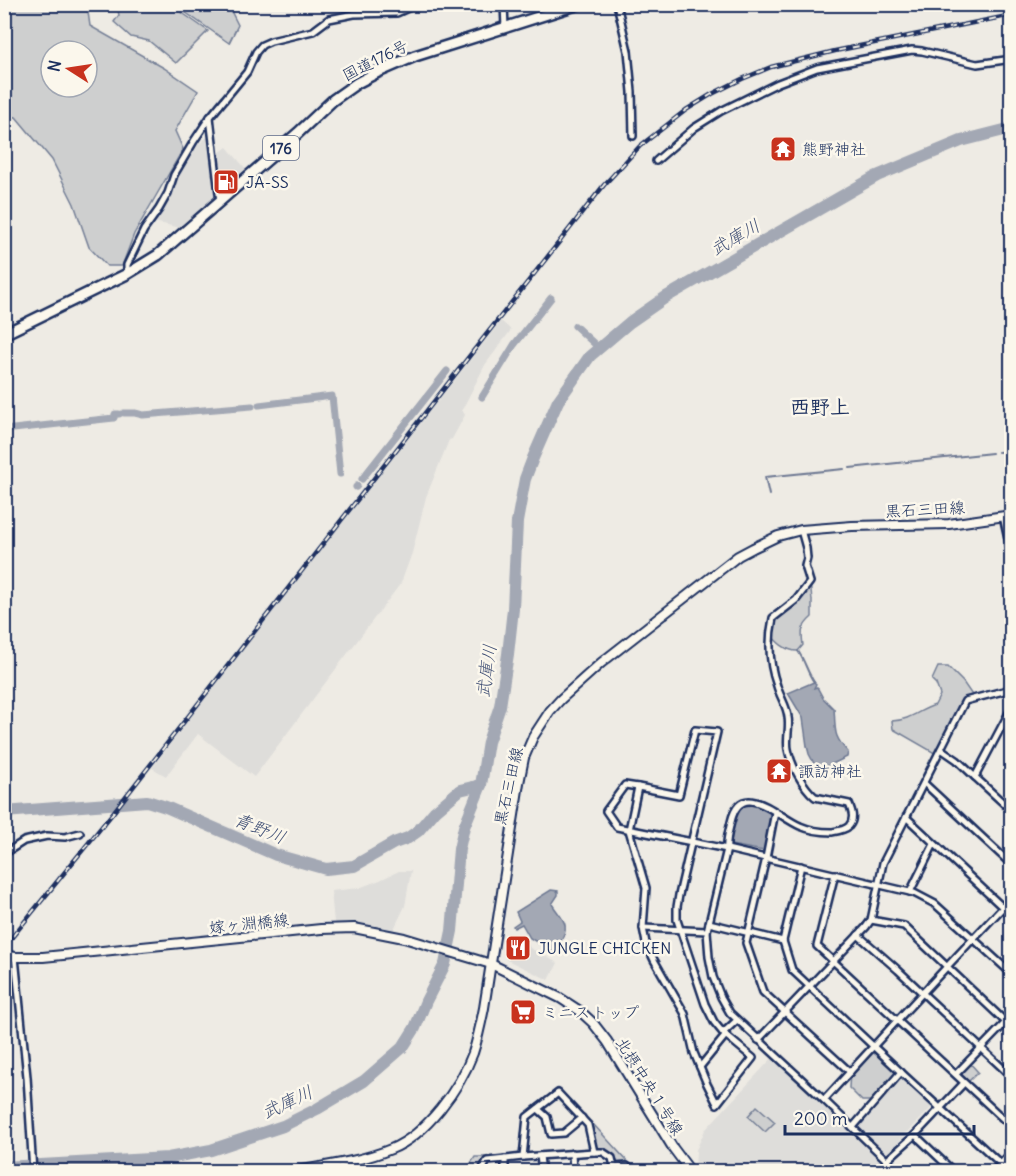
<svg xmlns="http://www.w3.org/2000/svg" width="1016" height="1176" viewBox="0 0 1016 1176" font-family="Delius,'Klee One',sans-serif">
	<rect width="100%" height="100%" fill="#eeebe4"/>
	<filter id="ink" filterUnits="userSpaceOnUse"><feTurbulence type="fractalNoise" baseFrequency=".0167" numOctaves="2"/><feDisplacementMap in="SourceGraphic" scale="12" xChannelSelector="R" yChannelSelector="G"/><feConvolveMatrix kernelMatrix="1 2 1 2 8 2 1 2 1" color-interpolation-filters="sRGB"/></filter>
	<g filter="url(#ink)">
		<!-- built -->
		<g fill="#deddda">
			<path d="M211 137 217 196 181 228 154 222 175 179 192 150 206 138Z"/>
			<path d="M227 147 246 169 220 194 216 155Z"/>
			<path d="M501 321 511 330 485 365 462 410 465 415 452 439 449 440 426 497 412 553 401 583 254 777 198 734 166 776 152 768 236 658Z"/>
			<path d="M399 871H411L405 906 393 931 356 924 334 923 331 891 359 888 380 880Z"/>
			<path d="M513 935H516V938L528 944 530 948 558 963 549 980 507 960 502 948Z"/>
			<path d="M775 1055 896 1172H695L696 1150 705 1130Z"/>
			<path d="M902 1079 932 1107 887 1154 858 1127Z"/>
		</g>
		<!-- green -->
		<g fill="#cecfcf" stroke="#747f96" stroke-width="1.5" fill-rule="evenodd">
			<path d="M4 5H87L90 26 164 68 198 91 175 131 183 149 134 234 122 266H107L89 247 74 204 52 160 16 117 5 115ZM51 51H87V87H51Z"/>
			<path d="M119 5H156L164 7 171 5 208 31 176 63 149 41 131 37 114 22 119 15 117 6Z"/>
			<path d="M175 5H228L238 25 229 43Z"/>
			<path d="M810 582 812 600V617C801 627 801 631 803 645L798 651C785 651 777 642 769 633L773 618 796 600Z"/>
			<path d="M938 667H948L963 682 974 698 965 701 938 755 893 729 892 721C911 720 919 710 935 705L940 695 936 684 932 680Z"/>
			<path d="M874 1046 901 1072 874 1101H862L849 1088 850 1072Z"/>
			<path d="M968 1061 978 1072 966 1084 958 1077 959 1071Z"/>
			<path d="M757 1106 775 1122 765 1132 748 1116Z"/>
			<path d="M590 1125H594L628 1162 627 1164 616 1165 613 1157 595 1151Z"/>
			<path d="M475 1157H486L477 1171 465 1172Z"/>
		</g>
		<!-- water -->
		<g fill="#a3a8b4" stroke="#6d7892" stroke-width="1.5">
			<path d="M814 682 816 684 814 688 817 687 823 698 834 709C836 730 832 735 848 752L847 757 826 767H816L809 754 807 746 803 718 788 693Z"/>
			<path d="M749 803 761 805 772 813 764 851 731 845 729 841C733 825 732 810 749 803Z"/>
			<path d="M551 890 558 891V895L552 904C561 919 572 923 560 942L565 950 564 953 553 952 530 938 522 924 514 928 513 926 520 921 516 912Z"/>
		</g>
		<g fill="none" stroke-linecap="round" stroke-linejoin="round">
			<!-- stream -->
			<g stroke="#6d7892" stroke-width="2">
				<path d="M998 452 1012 451"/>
				<path d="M850 468 992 453"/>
				<path d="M769 495 765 477 844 469"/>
				<path d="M798 651C805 661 807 672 814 682"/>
			</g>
			<!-- canal -->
			<g stroke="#a3a8b4" stroke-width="7">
				<path d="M575 326 599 348"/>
				<path d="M482 397 514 345 551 298"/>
				<path d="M259 405 332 396 340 474"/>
				<path d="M124 413H135L143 415 252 406"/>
				<path d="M4 430 114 418 115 414H119"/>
				<path d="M362 479 447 371"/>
				<path d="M356 487 357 486"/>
			</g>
			<!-- river -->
			<g stroke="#a3a8b4" stroke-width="12">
				<path d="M4 812 147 801 166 807 276 855 326 869 354 866 394 843 408 838 418 831 435 811 460 790 481 785"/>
				<path d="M4 1167 168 1158 211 1150 283 1126 317 1109 364 1081 403 1047 415 1028 426 1001 445 964 452 931 459 849 464 827 481 785 488 742 500 706 508 654 513 609 517 522 521 500 525 479 533 458 558 401 590 356 630 322 666 297 877 176 961 141 1012 128"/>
			</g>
			<!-- street casing -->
			<g stroke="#1b2f5e" stroke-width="10">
				<g id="street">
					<path d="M504 4 505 28"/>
					<path d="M617 4 628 51 632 92 633 136"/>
					<path d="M210 117 220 202"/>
					<path d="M656 161 694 128 721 111 778 83 817 68 912 50 922 51 977 64 1012 59"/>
					<path d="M127 274V265L144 230 159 209 168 193 174 175 194 141 210 117 247 72 256 52 262 45 271 41 313 31 329 19 354 14 397 13 417 4"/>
					<path d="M1003 516 1012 556"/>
					<path d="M1012 707 975 777 1012 811"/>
					<path d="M695 730 717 732 679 895 677 907V920L705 1004 714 1022 723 1033 753 1058 717 1104 707 1084 694 1053 685 1014 654 960 646 943 643 928 646 888 629 830 638 787 679 795Z"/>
					<path d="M941 749 957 760 975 777"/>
					<path d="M924 783 1012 865"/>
					<path d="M638 787 625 785 606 811 617 827 727 849C726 839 729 831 731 822 741 777 778 817 800 826 809 830 822 832 832 832 838 831 845 830 849 826 855 819 852 811 849 804L815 797C803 787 791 765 788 749 786 739 790 727 788 717 787 706 780 697 777 686 769 664 768 641 773 618L796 600 810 582 805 566 807 558 806 548 801 530"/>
					<path d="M775 812 766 858 746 943 763 992 850 1072"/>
					<path d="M906 817 1012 916"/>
					<path d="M4 854 24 841 47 836 65 837 80 833"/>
					<path d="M801 866 783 941 792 970 905 1076 1001 1164"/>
					<path d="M835 874 817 946 1012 1127"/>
					<path d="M910 892 934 844"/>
					<path d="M1012 898C948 964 886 1033 824 1100L730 1013 721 997 713 977 709 957 707 931 727 849 914 893 935 904 1012 974"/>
					<path d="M871 920 904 926 1012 1028"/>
					<path d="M709 923 783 941"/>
					<path d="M643 928 707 931"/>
					<path d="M858 935 898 970 1012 1077"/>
					<path d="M15 957 27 1077 33 1172"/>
					<path d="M723 1033 737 1020"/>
					<path d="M758 1040 866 927 871 920 883 863 965 701 1011 689 1012 691"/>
					<path d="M700 1067 726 1035"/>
					<path d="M956 1074 1012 1016"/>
					<path d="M824 1100 899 1172"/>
					<path d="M538 1109 547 1117 551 1134 564 1133 582 1118"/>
					<path d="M853 1127 901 1072"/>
					<path d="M915 1135 954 1172"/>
					<path d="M572 1153 573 1172"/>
					<path d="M540 1156 542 1172"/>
					<path d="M523 1157 594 1152"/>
					<path d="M505 1159V1172"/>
					<path d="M887 1160 915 1135 964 1083"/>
					<path d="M481 1172 487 1161 523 1157 527 1117 558 1093 588 1125 594 1152H603L612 1158 614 1167 627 1166 632 1172"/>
					<path d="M993 1172 1012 1152"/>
				</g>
			</g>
			<!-- secondary casing -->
			<g stroke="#1b2f5e" stroke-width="12">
				<g id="secondary">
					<path d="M4 955 15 957H43L321 929 354 928 404 938 491 964 560 998 580 1011 593 1023 607 1041 673 1148 691 1172"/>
					<path d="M291 1172C324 1166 360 1162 391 1149 426 1135 460 1088 473 1053 478 1038 481 1023 484 1008L519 783 524 758 533 737 550 711 561 699 601 663 738 556 753 548 778 536 801 530 852 526 949 524 1012 515"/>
				</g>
			</g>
			<!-- highway casing -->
			<g stroke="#1b2f5e" stroke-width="14">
				<path id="highway" d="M4 334 127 274 158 255 298 133 333 100 357 83 378 72 415 56 579 4"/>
			</g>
			<!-- street -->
			<use href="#street" stroke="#fbf7ec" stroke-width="5"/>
			<!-- secondary -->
			<use href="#secondary" stroke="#fbf7ec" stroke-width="8"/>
			<!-- highway -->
			<use href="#highway" stroke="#fbf7ec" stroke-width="9"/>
			<!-- rail casing -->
			<g stroke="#1b2f5e" stroke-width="4.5">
				<path id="rail" d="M4 947 112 814 471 354 604 185 640 146 686 110 712 94 742 79 771 67 835 51 1012 15"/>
			</g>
			<!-- rail -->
			<use href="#rail" stroke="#fbf7ec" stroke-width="2" stroke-dasharray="7" stroke-linecap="butt"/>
		</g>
	</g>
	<!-- icons -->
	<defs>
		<g id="temple-square" transform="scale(1.35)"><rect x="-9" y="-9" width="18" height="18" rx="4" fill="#c8321e" stroke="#fbf7ec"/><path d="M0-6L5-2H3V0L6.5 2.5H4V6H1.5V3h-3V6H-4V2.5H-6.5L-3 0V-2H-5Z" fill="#fff"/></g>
		<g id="fuel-square" transform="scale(1.35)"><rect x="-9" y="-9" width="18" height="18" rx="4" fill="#c8321e" stroke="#fbf7ec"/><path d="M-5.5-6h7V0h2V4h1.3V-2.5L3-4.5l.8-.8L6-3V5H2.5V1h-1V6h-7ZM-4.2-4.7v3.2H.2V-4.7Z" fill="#fff"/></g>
		<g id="restaurant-square" transform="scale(1.35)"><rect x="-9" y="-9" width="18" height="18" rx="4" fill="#c8321e" stroke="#fbf7ec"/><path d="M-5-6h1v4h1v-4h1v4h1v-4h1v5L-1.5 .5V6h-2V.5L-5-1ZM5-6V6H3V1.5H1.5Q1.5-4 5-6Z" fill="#fff"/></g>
		<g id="supermarket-square" transform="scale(1.35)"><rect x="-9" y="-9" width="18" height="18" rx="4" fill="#c8321e" stroke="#fbf7ec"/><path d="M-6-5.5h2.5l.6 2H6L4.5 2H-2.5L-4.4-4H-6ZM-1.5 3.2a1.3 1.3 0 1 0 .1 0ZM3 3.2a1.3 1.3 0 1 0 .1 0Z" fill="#fff"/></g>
	</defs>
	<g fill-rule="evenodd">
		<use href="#temple-square" x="783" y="149"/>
		<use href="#fuel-square" x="226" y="182"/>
		<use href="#temple-square" x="779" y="771"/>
		<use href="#restaurant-square" x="518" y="948"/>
		<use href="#supermarket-square" x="523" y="1012"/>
	</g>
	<g text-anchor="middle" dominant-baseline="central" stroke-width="5" stroke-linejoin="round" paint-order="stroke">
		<!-- shield labels -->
		<rect fill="#fbf7ec" stroke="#5e6b89" stroke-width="1.5" x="263" y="136" width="36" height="24" rx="4.5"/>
		<g font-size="15" font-weight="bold" fill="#1b2f5e">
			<text x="281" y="148">176</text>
		</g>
		<!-- street labels -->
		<g font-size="16" fill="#1b2f5e" stroke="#fbf7ec">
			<text transform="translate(375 60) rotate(-27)">国道176号</text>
			<text transform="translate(925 509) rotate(-3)">黒石三田線</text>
			<text transform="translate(508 786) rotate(-77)">黒石三田線</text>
			<text transform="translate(249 923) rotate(-6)">嫁ヶ淵橋線</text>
			<text transform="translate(650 1086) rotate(58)">北摂中央１号線</text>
		</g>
		<!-- poi labels -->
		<g font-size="16" fill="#1b2f5e" stroke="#fbf7ec" text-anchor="start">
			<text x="802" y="149">熊野神社</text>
			<text x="246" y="182">JA-SS</text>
			<text x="798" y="771">諏訪神社</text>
			<text x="538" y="948">JUNGLE CHICKEN</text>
			<text x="542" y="1012">ミニストップ</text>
		</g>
		<!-- water labels -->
		<g font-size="18" font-style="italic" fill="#445378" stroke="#fbf7ec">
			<text transform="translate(735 237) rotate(-30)">武庫川</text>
			<text transform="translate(486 671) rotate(-82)">武庫川</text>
			<text transform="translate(260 828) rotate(22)">青野川</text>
			<text transform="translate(287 1102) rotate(-25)">武庫川</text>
		</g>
		<!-- quarter labels -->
		<g font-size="20" font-weight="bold" fill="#1b2f5e" stroke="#fbf7ec">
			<text x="820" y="406">西野上</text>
		</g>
	</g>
	<!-- margin -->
	<rect width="1016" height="1176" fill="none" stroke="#fbf7ec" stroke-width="24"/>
	<rect x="12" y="12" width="992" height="1152" fill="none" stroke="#1b2f5e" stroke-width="2" filter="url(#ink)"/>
	<!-- north arrow -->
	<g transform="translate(69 69) rotate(282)"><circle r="28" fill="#fbf7ec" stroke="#a1a7b3" stroke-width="1.5"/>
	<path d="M0-4.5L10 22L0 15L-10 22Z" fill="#c8321e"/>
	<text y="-9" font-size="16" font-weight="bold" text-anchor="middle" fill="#1b2f5e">N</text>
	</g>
	<!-- scale -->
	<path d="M785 1125v9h189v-9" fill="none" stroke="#1b2f5e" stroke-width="3"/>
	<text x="794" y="1125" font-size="18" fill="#1b2f5e" stroke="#fbf7ec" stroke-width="4.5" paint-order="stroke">200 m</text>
</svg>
